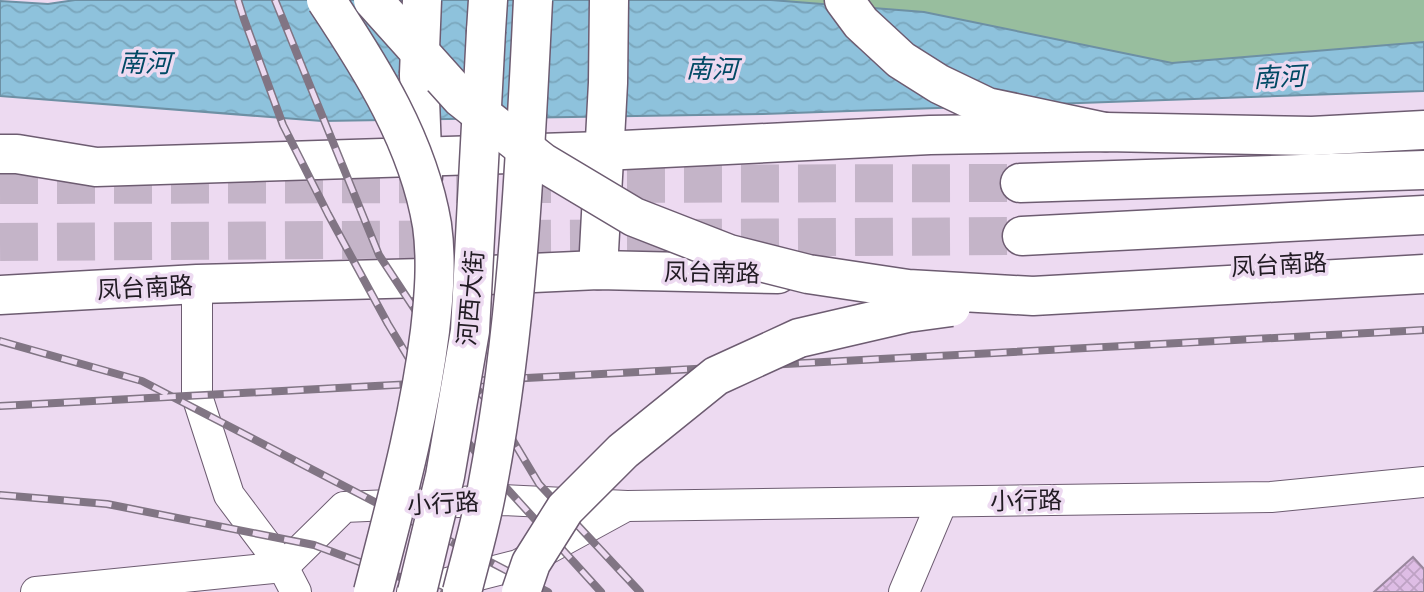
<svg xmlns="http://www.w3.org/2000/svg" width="1424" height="592" viewBox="0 0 1424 592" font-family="'IBM Plex Serif','Noto Sans SC',serif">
	<defs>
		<pattern id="water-waves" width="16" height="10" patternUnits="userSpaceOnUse" patternTransform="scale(1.75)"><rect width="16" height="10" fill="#8ec2dc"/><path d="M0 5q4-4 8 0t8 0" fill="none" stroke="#7aa6bc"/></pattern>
		<pattern id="building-cross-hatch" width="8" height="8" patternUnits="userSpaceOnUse" patternTransform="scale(1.75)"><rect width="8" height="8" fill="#debde5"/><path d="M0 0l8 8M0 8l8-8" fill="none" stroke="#bea2c4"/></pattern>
	</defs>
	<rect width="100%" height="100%" fill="#eddaf1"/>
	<!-- green -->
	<path fill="#98be9e" d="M771 0H1424V42L1172 63 924 12Z"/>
	<!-- water -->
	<path fill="url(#water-waves)" stroke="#6d90a4" stroke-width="2" d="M75 0H771L924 12 1172 63 1424 42V91L763 114 322 121 0 96V1L48 4Z"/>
	<!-- building -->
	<path fill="url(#building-cross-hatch)" stroke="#99879d" stroke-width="2" d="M1413 557 1424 569V592H1374Z"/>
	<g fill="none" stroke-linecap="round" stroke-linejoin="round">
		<!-- highway-tunnel -->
		<g stroke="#c4b4c8" stroke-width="38" stroke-dasharray="38 19" stroke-linecap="butt">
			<path d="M0 185 1020 183"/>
			<path d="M0 242 1022 236"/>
		</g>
		<!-- minor casing -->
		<g stroke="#6d5c71" stroke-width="32">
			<g id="minor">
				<path d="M197 284V396L229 495 283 567 296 592"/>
				<path d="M283 567 344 507 504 500 627 506 1271 497 1424 482"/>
				<path d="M36 592 283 567"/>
				<path d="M412 592 518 565 626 506"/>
				<path d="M904 592 942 502"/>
			</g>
		</g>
		<!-- major casing -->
		<g stroke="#6d5c71" stroke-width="41">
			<g id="major">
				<path d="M486 31 488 0"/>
				<path d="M419 74 423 177"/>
				<path d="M0 154H17L96 167 603 151 930 135 1105 132 1312 136 1424 130"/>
				<path d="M598 270 608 83 609 0"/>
				<path d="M0 295 197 284 423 278 598 270 778 274"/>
			</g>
		</g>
		<!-- highway casing -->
		<g stroke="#6d5c71" stroke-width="41">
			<g id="highway">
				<path d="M844 0 861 23 901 60 939 84 987 107 1105 132"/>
				<path d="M1020 183 1424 170"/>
				<path d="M1022 236 1424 215"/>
			</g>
		</g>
		<!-- minor -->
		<use href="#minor" stroke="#fff" stroke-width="30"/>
		<!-- major -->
		<use href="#major" stroke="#fff" stroke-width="38"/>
		<!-- highway -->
		<use href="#highway" stroke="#fff" stroke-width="38"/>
		<!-- rail casing -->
		<g stroke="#817584" stroke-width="8">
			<g id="rail">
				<path d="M238 0 244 19 283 125 328 214 388 324 434 400 490 470 601 592"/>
				<path d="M275 0 379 255 431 334 494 409 539 484 640 592"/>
				<path d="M0 341 142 381 548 592"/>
				<path d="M0 406 1424 330"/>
				<path d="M0 495 107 504 314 545 440 592"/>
			</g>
		</g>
		<!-- rail -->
		<use href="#rail" stroke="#eddaf1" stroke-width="5" stroke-dasharray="16" stroke-linecap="butt"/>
		<!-- major-bridge casing -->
		<g stroke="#6d5c71" stroke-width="41" stroke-linecap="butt">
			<g id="major-bridge">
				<path d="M419 74 422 0"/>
				<path d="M417 592 445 476 470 331 486 31"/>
				<path d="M462 592C471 556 482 520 488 483 518 324 525 161 533 0"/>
			</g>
		</g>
		<!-- highway-bridge casing -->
		<g stroke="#6d5c71" stroke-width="41" stroke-linecap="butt">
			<g id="highway-bridge">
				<path d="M326 0C372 69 418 142 432 225 437 261 434 296 430 331 419 420 395 506 373 592"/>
				<path d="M373 0 461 98 542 162 634 217 729 254 808 274 908 289 1033 296 1424 274"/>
				<path d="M521 592 531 563 565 509 623 451 716 376 799 338 907 313 951 307"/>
			</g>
		</g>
		<!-- major-bridge -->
		<use href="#major-bridge" stroke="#fff" stroke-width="38"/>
		<!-- highway-bridge -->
		<use href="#highway-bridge" stroke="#fff" stroke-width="38"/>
	</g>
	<g text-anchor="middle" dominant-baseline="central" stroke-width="7" stroke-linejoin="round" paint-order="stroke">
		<!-- street labels -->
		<g font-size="24" fill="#211b23" stroke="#eddaf1">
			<text transform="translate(1279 264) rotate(-3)">凤台南路</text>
			<text transform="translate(712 272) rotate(1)">凤台南路</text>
			<text transform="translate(145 287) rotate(-3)">凤台南路</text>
			<text transform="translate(470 298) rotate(-85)">河西大街</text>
			<text transform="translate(1026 500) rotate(-1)">小行路</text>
			<text transform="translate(443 503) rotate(-3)">小行路</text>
		</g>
		<!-- water labels -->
		<g font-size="26" font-style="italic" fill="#004964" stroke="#eddaf1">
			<text transform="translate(145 62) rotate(1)">南河</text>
			<text transform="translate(712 68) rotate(1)">南河</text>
			<text transform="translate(1279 76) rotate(-3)">南河</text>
		</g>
	</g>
</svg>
